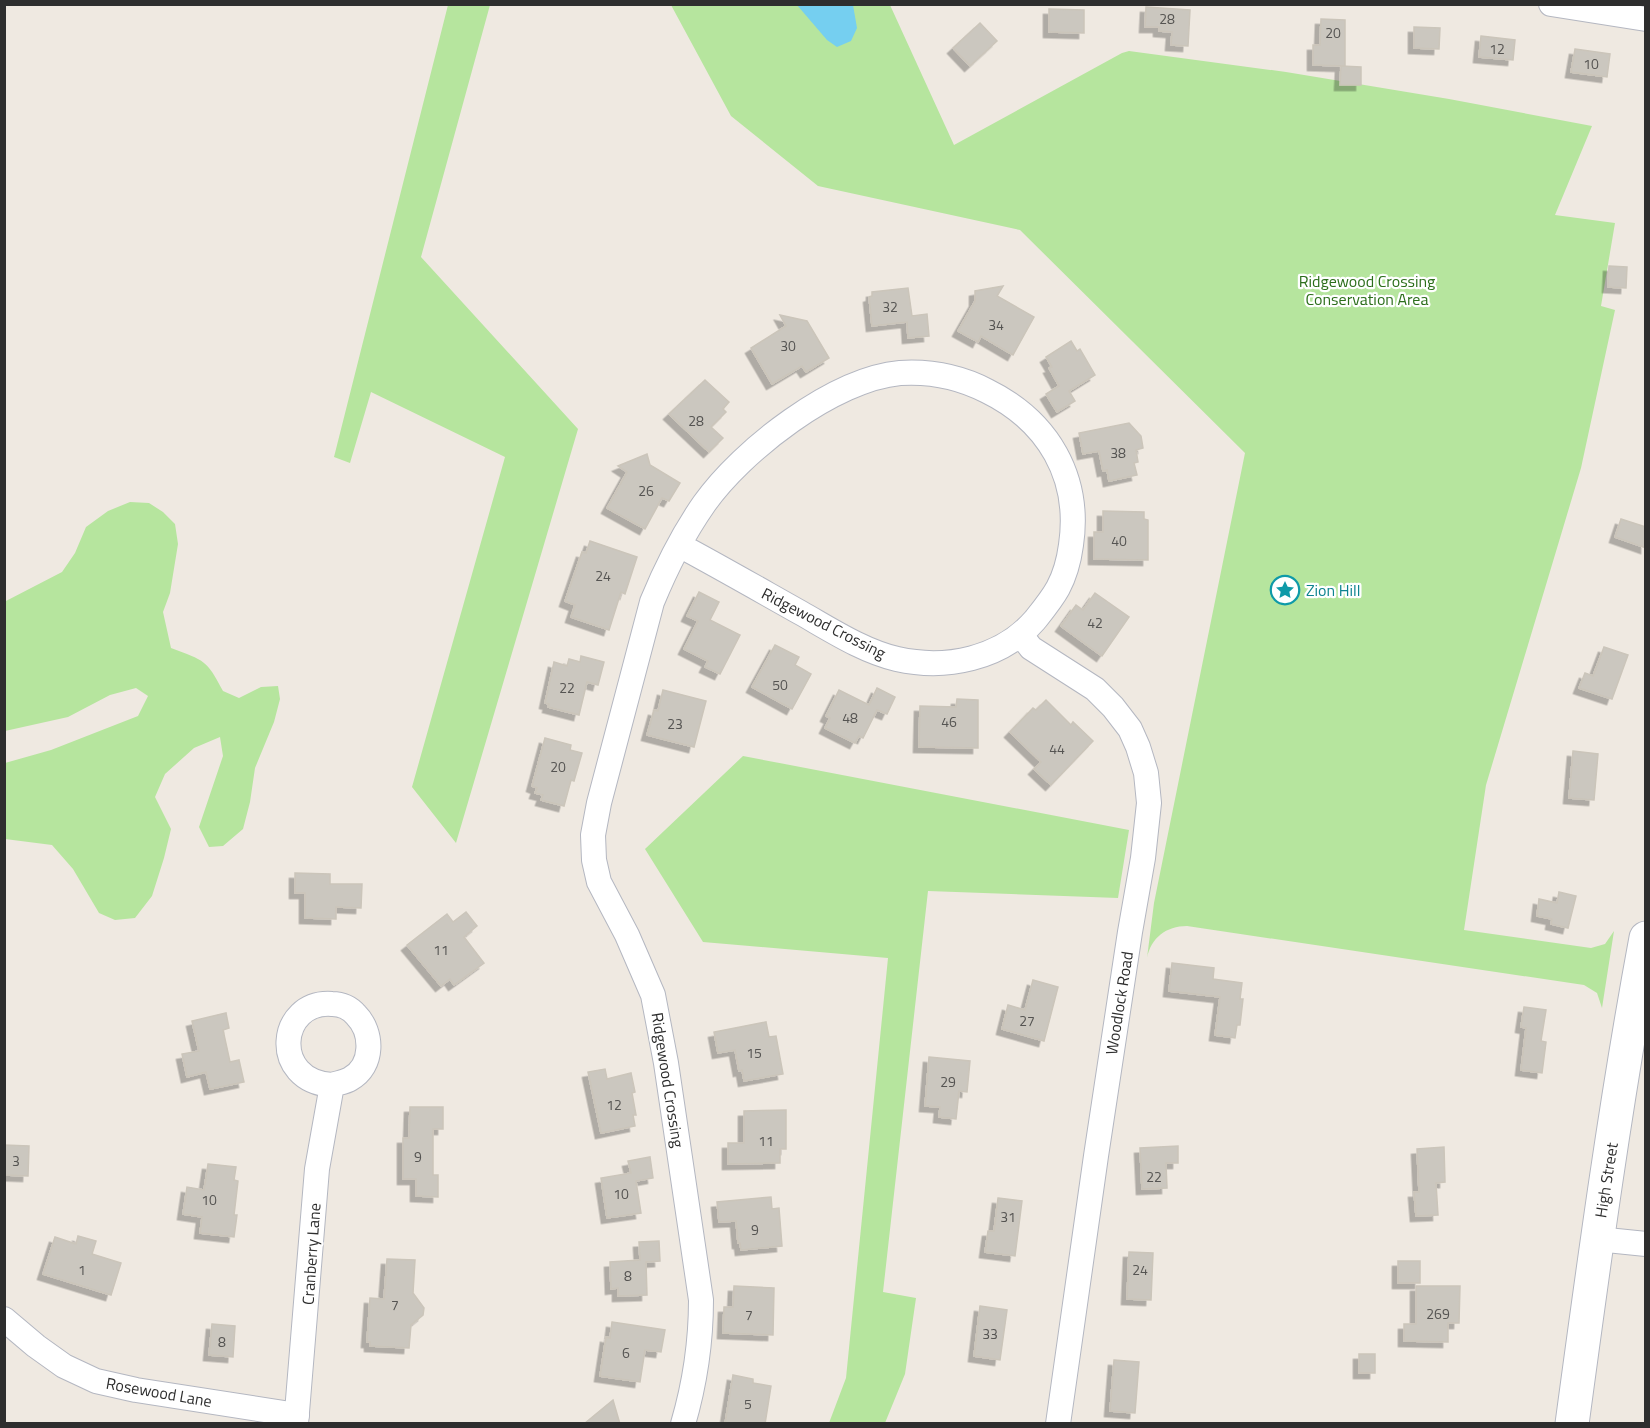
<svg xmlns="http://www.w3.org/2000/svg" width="1650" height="1428" viewBox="0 0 1650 1428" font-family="'Titillium Web',sans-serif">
	<defs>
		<filter id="shadow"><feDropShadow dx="-5.5" dy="5.5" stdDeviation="0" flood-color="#0004"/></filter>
	</defs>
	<rect width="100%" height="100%" fill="#efe9e1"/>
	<!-- green -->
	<g fill="#b6e59e">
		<path d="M448 5H490L421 257 578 429 456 843 412 787 505 457 371 392 350 463 334 457Z"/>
		<path d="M671 5H890L954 145 1122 53 1129 51 1286 72 1449 99 1592 126 1555 215 1615 223 1601 306 1615 310 1581 468 1486 785 1464 930 1591 948 1605 944 1614 931 1602 1008 1597 993 1584 985 1187 926C1166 926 1151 938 1147 958L1154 903 1245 453 1020 230 818 186 731 116Z"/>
		<path d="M130 502 149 503 163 512 175 524 178 544 170 593 163 612 171 648C205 661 206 659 223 691L239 698 261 687 278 686 280 699 274 722 255 768 250 802 243 829 223 846 209 847 199 827 223 756 220 737 194 748 165 774 155 797 171 829 164 858 152 896 135 918 115 920 99 913 73 869 52 845 5 839V763L51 750 138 716 148 696 136 688 110 695 68 717 5 731 4 602 62 572 75 553 86 527 108 511Z"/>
		<path d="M743 756 1129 830 1118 898 928 891 883 1292 916 1298 905 1374 885 1423H829L846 1378 888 958 703 942 645 849Z"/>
	</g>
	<!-- water -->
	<path fill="#75cff0" d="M797 5H853L857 28 851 41 837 47 827 40Z"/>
	<!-- building -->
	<g fill="#cbc7bf" stroke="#cbc5ba" stroke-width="1.5" filter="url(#shadow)">
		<path d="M1146 7 1190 10 1188 46 1171 45 1172 32 1159 31V27H1145Z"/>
		<path d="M1049 9 1084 10V33L1049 32Z"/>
		<path d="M1321 19 1345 20V66L1313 65V45H1320Z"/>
		<path d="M980 23 997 41 970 66 953 48Z"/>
		<path d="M1414 27 1440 28 1439 49 1414 48Z"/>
		<path d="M1481 36 1515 40 1513 60 1479 57Z"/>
		<path d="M1575 49 1610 54 1607 77 1571 72Z"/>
		<path d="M1341 66 1361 67V85H1340Z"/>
		<path d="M1609 266 1627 267 1626 288 1608 287Z"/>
		<path d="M1003 286 997 296 1034 317 1013 355 981 336 978 342 958 331 975 301V291Z"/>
		<path d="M908 288 912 316 927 314 929 336 908 338 907 322 872 326 869 297 872 296V292Z"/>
		<path d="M780 315 807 321 829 358 806 372 802 366 772 384 751 348 786 326Z"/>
		<path d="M1071 341 1077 351 1080 349 1095 375 1069 391 1075 401 1057 412 1046 394 1059 386 1049 368 1052 367 1046 357Z"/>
		<path d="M705 380 729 402 723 409 726 412 711 427 723 438 709 452 669 414Z"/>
		<path d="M1129 423 1141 436 1143 448 1136 450 1138 462 1134 463 1137 475 1109 481 1107 470 1103 471 1099 451 1083 454 1079 433Z"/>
		<path d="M647 454 650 465 680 483 669 501 662 498 645 529 607 508 627 472 618 466Z"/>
		<path d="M1103 511 1144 512V519L1148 520V560L1094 559V532H1103Z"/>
		<path d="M1621 519 1646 527V548L1615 537Z"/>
		<path d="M590 541 637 557 625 594 621 592 609 630 571 617 575 605 565 601 582 552 586 553Z"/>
		<path d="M699 592 719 602 710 620 740 635 720 674 705 667 708 661 684 649 698 621 687 616Z"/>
		<path d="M1095 593 1129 617 1102 656 1061 626 1076 605 1083 610Z"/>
		<path d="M775 645 799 657 795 665 811 674 792 709 752 687Z"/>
		<path d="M1604 647 1628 655 1612 699 1579 688 1585 673 1593 676Z"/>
		<path d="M581 656 604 662 598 685 587 682 579 715 548 707 549 704 545 703 554 662 567 666 569 659 580 662Z"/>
		<path d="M877 688 895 697 887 714 877 710 863 738 859 736 855 743 825 728 830 718 826 716 839 690 869 705Z"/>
		<path d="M663 690 706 701 694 747 647 735 654 710 658 711Z"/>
		<path d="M957 699 978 700V748L919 747 920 706 956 707Z"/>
		<path d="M1046 700 1071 725 1073 722 1093 741 1051 785 1034 769 1041 762 1010 732 1033 708 1036 710Z"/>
		<path d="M545 738 571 745 570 750 582 753 574 781 571 780 564 806 541 800 543 795 535 793 537 788 532 786Z"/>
		<path d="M1573 751 1598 754 1594 800 1569 798Z"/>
		<path d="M295 873 330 874V884H362L361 908 336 907V919L305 918V893H295Z"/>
		<path d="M1559 892 1576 896 1568 928 1551 924 1552 919 1537 916 1539 899 1557 903Z"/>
		<path d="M466 912 477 926 464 937 484 963 454 985 450 979 441 986 407 945 447 914 453 922Z"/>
		<path d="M1172 963 1214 968 1213 979 1242 983 1240 999H1243L1240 1025H1237L1235 1038 1215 1035 1220 997 1169 991Z"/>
		<path d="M1033 980 1058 987 1044 1041 1002 1029 1008 1005 1025 1010Z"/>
		<path d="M1524 1007 1546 1010 1541 1041 1546 1042 1542 1073 1521 1070 1526 1028 1521 1027Z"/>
		<path d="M226 1013 229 1028 223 1030 230 1062 239 1060 244 1082 210 1089 206 1072 187 1077 182 1054 199 1051 192 1021Z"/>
		<path d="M766 1022 769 1037 776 1036 783 1074 744 1081 742 1070 739 1071 735 1050 718 1053 714 1032Z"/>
		<path d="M929 1057 970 1061 967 1092 959 1091 956 1119 939 1117 940 1107 925 1106Z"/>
		<path d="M605 1069 607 1079 631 1073 635 1092 632 1093 636 1115H633L635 1126 601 1133 588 1072Z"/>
		<path d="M410 1107H443V1129H433V1175H438V1197L416 1196V1179H403V1138H409Z"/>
		<path d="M786 1110V1149H780V1163L728 1164V1143H744V1111Z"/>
		<path d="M4 1145 29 1146 28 1176 4 1175Z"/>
		<path d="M1178 1146V1163H1166L1167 1188 1142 1189 1140 1148Z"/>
		<path d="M1444 1147 1445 1182 1436 1183 1438 1215 1416 1216 1414 1192H1419L1417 1149Z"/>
		<path d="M650 1157 653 1178 636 1181 641 1213 607 1218 601 1178 631 1173 628 1161Z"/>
		<path d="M208 1164 236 1167 234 1180 238 1181 234 1215H237L234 1237 200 1233 202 1217 183 1214 187 1187 204 1190Z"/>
		<path d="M771 1197 772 1209 779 1208 782 1246 741 1250 740 1243H738L736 1221 719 1222 717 1202Z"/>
		<path d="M998 1198 1022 1201 1015 1256 985 1252 988 1231H994Z"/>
		<path d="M78 1236 96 1241 92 1254 121 1263 111 1295 43 1274 55 1237 76 1244Z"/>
		<path d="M659 1241 660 1261 646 1262 647 1295 618 1296V1288L611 1289 610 1262 640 1260 639 1242Z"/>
		<path d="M1129 1252 1153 1253 1151 1300 1127 1299Z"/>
		<path d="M387 1259 415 1260 413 1293 424 1308 423 1315 411 1325 409 1348 370 1346V1342H367L370 1298 384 1299Z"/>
		<rect x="1398" y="1261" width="22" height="22"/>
		<path d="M734 1286 774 1288 773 1335 723 1333 724 1307H733Z"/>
		<path d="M1416 1286H1460L1459 1323H1448V1342L1404 1341V1324H1416Z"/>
		<path d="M980 1306 1007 1310 1000 1360 974 1356Z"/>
		<path d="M612 1322 665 1330 661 1352 645 1350 640 1382 600 1376 606 1337 610 1338Z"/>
		<path d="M212 1324 235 1326 233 1357 209 1355Z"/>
		<rect x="1359" y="1354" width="16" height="19"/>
		<path d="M1114 1360 1139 1362 1135 1413 1110 1411Z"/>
		<path d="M733 1375 753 1379V1383L771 1386 765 1424H725Z"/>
		<path d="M613 1400 620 1424H584Z"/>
	</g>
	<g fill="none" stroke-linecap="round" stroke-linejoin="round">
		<!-- street casing -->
		<g stroke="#b4b7c1" stroke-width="26">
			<g id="street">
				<path d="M1551 4 1646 19"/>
				<path d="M679 545C720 567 760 590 801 613 831 630 863 651 897 659 946 670 1001 659 1035 620 1043 610 1052 599 1058 588 1065 575 1069 560 1071 545 1081 477 1048 421 987 391 960 377 931 371 900 373 834 379 742 450 704 504 683 534 666 568 652 602L599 803 593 835 594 860 599 882 627 935 653 995 666 1063 701 1300C701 1342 695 1383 683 1424"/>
				<path d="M1021 635 1031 648 1095 689 1113 707 1130 729 1138 747 1146 773 1149 803 1143 858 1130 932 1096 1156 1058 1424"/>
				<path d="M1597 1239 1646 1244"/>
				<path d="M4 1319 36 1346 64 1366 96 1381 136 1390 297 1415"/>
				<path d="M296 1424 317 1169 332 1085C270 1081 278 1000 332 1004 341 1004 350 1008 356 1015 373 1032 374 1066 350 1079 345 1082 338 1083 332 1085"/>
			</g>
		</g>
		<!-- secondary casing -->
		<g stroke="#b4b7c1" stroke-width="35">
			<path id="secondary" d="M1572 1424C1594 1261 1616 1099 1646 938"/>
		</g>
		<!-- street -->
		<use href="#street" stroke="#fff" stroke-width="24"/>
		<!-- secondary -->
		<use href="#secondary" stroke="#fff" stroke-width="33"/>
	</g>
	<!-- icons -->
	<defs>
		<g id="sight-ring" transform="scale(1.5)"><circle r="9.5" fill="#fff" stroke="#0f9aa8" stroke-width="1.5"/><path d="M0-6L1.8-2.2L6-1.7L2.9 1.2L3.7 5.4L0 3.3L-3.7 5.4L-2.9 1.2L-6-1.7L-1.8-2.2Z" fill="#0f9aa8"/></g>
	</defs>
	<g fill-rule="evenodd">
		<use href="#sight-ring" x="1285" y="590"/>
	</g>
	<g text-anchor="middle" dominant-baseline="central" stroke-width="4.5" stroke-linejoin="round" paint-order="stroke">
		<!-- number labels -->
		<g font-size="14" fill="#555452">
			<text x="1167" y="18">28</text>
			<text x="1333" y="32">20</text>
			<text x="1497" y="48">12</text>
			<text x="1591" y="63">10</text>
			<text x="890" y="306">32</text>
			<text x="996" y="324">34</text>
			<text x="788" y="345">30</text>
			<text x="696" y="420">28</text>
			<text x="1118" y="452">38</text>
			<text x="646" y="490">26</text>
			<text x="1119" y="540">40</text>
			<text x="603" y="575">24</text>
			<text x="1095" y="622">42</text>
			<text x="780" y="684">50</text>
			<text x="567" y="687">22</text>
			<text x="850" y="717">48</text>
			<text x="949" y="721">46</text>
			<text x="675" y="723">23</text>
			<text x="1057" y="748">44</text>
			<text x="558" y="766">20</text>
			<text x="441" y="949">11</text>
			<text x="1027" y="1020">27</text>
			<text x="754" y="1052">15</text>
			<text x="948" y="1081">29</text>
			<text x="614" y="1104">12</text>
			<text x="766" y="1140">11</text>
			<text x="418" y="1156">9</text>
			<text x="16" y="1160">3</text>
			<text x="1154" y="1176">22</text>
			<text x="621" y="1193">10</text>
			<text x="209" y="1199">10</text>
			<text x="1008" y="1216">31</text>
			<text x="755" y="1229">9</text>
			<text x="82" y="1269">1</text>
			<text x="1140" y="1269">24</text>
			<text x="628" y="1275">8</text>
			<text x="395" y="1304">7</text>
			<text x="1438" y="1313">269</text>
			<text x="749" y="1314">7</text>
			<text x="990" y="1333">33</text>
			<text x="222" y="1341">8</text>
			<text x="626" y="1352">6</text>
			<text x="748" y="1403">5</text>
		</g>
		<!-- park labels -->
		<g font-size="16" fill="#2c6e1b" stroke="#fff">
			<text x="1367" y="281">Ridgewood Crossing<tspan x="1367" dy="18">Conservation Area</tspan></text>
		</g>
		<!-- culture labels -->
		<g font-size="16" fill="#0d838f" stroke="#fff" text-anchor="start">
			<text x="1306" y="590">Zion Hill</text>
		</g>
		<!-- street labels -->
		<g font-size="16" fill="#2e2e2e" stroke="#fff">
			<text transform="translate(824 623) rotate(27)">Ridgewood Crossing</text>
			<text transform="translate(1119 1003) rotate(-81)">Woodlock Road</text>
			<text transform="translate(668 1080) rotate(81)">Ridgewood Crossing</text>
			<text transform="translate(1606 1180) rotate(-81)">High Street</text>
			<text transform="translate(311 1254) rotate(-86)">Cranberry Lane</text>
			<text transform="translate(159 1392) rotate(10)">Rosewood Lane</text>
		</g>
	</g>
	<!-- border -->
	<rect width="1650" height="1428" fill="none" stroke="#2e2e2e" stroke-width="12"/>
</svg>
